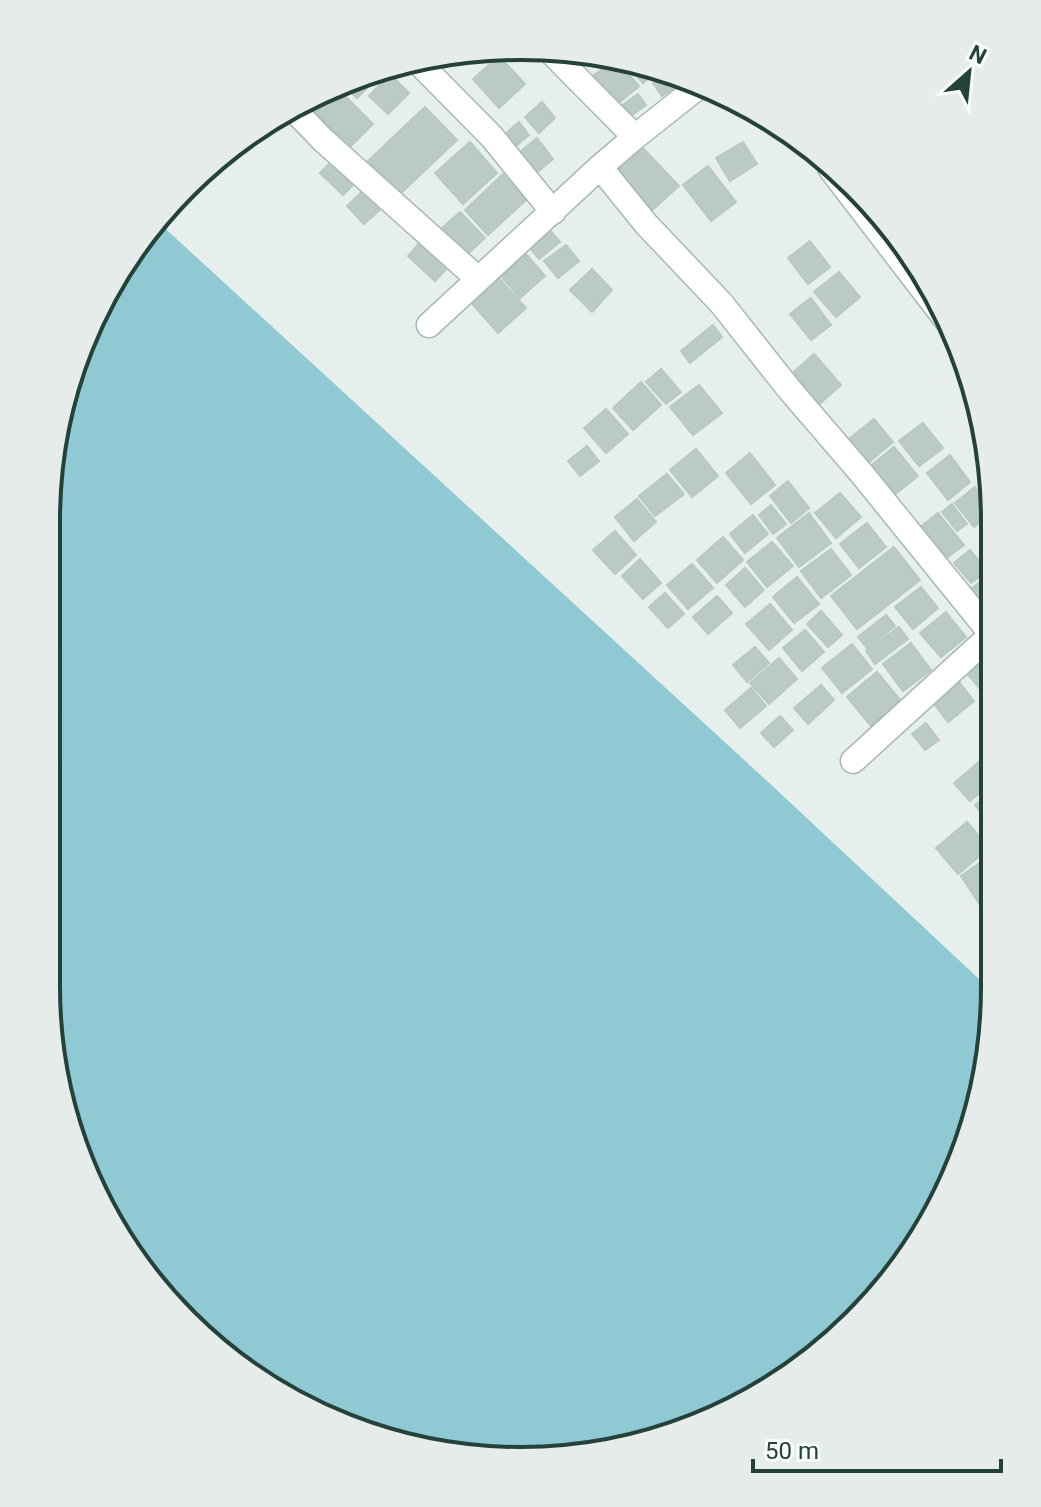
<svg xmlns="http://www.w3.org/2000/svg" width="1041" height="1507" viewBox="0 0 1041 1507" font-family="Roboto,sans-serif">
	<rect width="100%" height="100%" fill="#e6efeb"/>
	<!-- water -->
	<path fill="#8ec9d4" d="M158 222 766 780 994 993 959 1169 856 1322 731 1412 613 1452 459 1457 338 1425 208 1344 126 1250 62 1110 46 986 55 428 95 310Z"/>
	<!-- building -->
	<g fill="#bbcac4" stroke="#b8c9c2" stroke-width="2">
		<path d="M499 56 525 84 499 108 473 79Z"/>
		<path d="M609 64 622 66 639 86 616 105 593 76Z"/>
		<path d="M629 68 655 73 643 83Z"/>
		<path d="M390 74 409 93 388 114 369 96Z"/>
		<path d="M376 75 378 77 357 98 340 82Z"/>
		<path d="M664 75 675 87 662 96 653 83Z"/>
		<path d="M337 88 373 124 347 150 310 114Z"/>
		<path d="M638 94 646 105 628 118 620 107Z"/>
		<path d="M542 102 555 118 539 133 525 117Z"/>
		<path d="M425 107 457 140 400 194 368 161Z"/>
		<path d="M519 122 529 135 512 149 502 137Z"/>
		<path d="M537 138 553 159 536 173 520 152Z"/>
		<path d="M470 142 497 173 463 204 435 173Z"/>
		<path d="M743 142 757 164 730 181 716 158Z"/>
		<path d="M639 144 679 186 650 212 611 171Z"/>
		<path d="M335 158 358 180 343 195 320 173Z"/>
		<path d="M708 166 736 202 711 221 683 185Z"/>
		<path d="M503 174 526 200 488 235 465 210Z"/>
		<path d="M369 185 386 204 364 224 347 206Z"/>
		<path d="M460 212 485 238 462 259 438 232Z"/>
		<path d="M546 226 560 242 539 259 526 243Z"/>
		<path d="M424 238 451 264 435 281 408 256Z"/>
		<path d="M810 241 830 267 808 284 788 258Z"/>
		<path d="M566 245 579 261 558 278 544 261Z"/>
		<path d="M519 246 545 276 520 298 494 268Z"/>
		<path d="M592 269 612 290 592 312 570 290Z"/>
		<path d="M839 272 860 297 836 317 814 292Z"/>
		<path d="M496 275 526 308 498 333 468 299Z"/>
		<path d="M811 298 831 325 811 340 790 314Z"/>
		<path d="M713 325 722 337 690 363 681 351Z"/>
		<path d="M814 354 841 385 815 408 788 377Z"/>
		<path d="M661 369 681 392 666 404 646 382Z"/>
		<path d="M641 382 661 405 633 430 613 408Z"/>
		<path d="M699 385 722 413 693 435 670 407Z"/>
		<path d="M606 409 628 434 606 453 584 428Z"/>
		<path d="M874 419 893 442 863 467 843 444Z"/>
		<path d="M923 423 943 448 919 466 899 441Z"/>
		<path d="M587 446 599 461 580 476 568 461Z"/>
		<path d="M894 447 918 476 890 498 867 469Z"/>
		<path d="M696 449 718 476 692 497 670 470Z"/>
		<path d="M750 453 775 485 751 504 726 473Z"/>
		<path d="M950 455 970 482 948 500 927 473Z"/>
		<path d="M667 474 684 494 655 516 639 496Z"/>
		<path d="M788 481 809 508 791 523 770 496Z"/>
		<path d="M975 487 987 503V517L974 527 955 503Z"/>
		<path d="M840 493 861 517 836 538 815 513Z"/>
		<path d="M637 499 656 522 634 541 615 517Z"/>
		<path d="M952 504 967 524 957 531 942 512Z"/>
		<path d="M771 505 786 524 773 534 759 515Z"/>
		<path d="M809 513 831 543 799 567 777 538Z"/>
		<path d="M938 513 964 545 944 560 918 529Z"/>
		<path d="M753 515 768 534 745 553 730 534Z"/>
		<path d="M867 523 886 547 859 568 840 544Z"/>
		<path d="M615 531 636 555 615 574 593 550Z"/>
		<path d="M723 537 743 560 717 583 697 560Z"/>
		<path d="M772 542 793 566 767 587 747 562Z"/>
		<path d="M894 547 920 580 857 629 831 596Z"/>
		<path d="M831 549 851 575 821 598 801 571Z"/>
		<path d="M970 550 987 571 971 583 954 563Z"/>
		<path d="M640 559 661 583 643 599 622 576Z"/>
		<path d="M692 564 713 588 688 609 667 585Z"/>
		<path d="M745 568 764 590 745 607 726 585Z"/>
		<path d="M988 576 989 607 987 609 971 589Z"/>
		<path d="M797 577 819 604 794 623 773 597Z"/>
		<path d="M921 587 938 608 913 629 895 607Z"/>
		<path d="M665 593 684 614 668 628 649 607Z"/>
		<path d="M717 596 732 613 708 634 693 617Z"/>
		<path d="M770 604 792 630 769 650 746 624Z"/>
		<path d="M821 611 842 635 828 647 807 624Z"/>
		<path d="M946 612 966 637 941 657 920 633Z"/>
		<path d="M886 615 895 626 867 648 858 637Z"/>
		<path d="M899 627 908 639 875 664 866 651Z"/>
		<path d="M805 630 824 652 802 671 783 648Z"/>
		<path d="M911 643 931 670 903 691 883 664Z"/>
		<path d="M852 644 872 669 842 693 822 668Z"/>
		<path d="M755 647 769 663 747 682 733 665Z"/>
		<path d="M988 652 990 691 985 695 964 670Z"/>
		<path d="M779 658 797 679 769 704 750 683Z"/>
		<path d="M877 672 901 701 871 726 847 697Z"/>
		<path d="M960 683 974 701 948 722 934 704Z"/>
		<path d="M821 685 834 700 808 724 794 708Z"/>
		<path d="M751 688 766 706 740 728 725 710Z"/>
		<path d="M780 716 793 730 774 747 761 733Z"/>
		<path d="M926 723 939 740 925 750 912 734Z"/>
		<path d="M987 755 991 760 992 782 970 801 954 783Z"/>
		<path d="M992 792V827L975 805Z"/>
		<path d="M967 822 989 848 958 874 936 848Z"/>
		<path d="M993 854 994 904 984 911 961 876Z"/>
	</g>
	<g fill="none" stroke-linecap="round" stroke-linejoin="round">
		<!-- minor casing -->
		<g stroke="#a8b8b2" stroke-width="27">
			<g id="minor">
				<path d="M551 52 635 137 600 167 646 224 721 303 789 389 862 474 989 631"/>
				<path d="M422 66 492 137 553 212"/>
				<path d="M295 111 323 140 477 278"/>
				<path d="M635 137 703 83"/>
				<path d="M830 168 951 326"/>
				<path d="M429 325 600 167"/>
				<path d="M853 761 989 637"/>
			</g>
		</g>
		<!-- minor -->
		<use href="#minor" stroke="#fff" stroke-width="24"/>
	</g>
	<!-- crop -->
	<path d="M0 0H1041V1507H0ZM520 60H521A460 460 0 0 1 981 520V987A460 460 0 0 1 521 1447H520A460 460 0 0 1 60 987V520A460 460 0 0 1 520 60Z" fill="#e6ecea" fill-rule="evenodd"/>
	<path fill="none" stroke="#24423a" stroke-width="4" d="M520 60H521A460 460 0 0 1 981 520V987A460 460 0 0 1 521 1447H520A460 460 0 0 1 60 987V520A460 460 0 0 1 520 60Z"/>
	<!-- north arrow -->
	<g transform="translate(969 72) rotate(27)" stroke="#f7fbf9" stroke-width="6" paint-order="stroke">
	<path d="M0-6L14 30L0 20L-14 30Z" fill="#24423a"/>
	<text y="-12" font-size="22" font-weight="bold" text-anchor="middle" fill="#24423a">N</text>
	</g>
	<!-- scale -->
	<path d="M753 1459v12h248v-12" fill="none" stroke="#24423a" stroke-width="4"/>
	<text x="765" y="1459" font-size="24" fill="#24423a" stroke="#f7fbf9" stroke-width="6" paint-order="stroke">50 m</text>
</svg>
